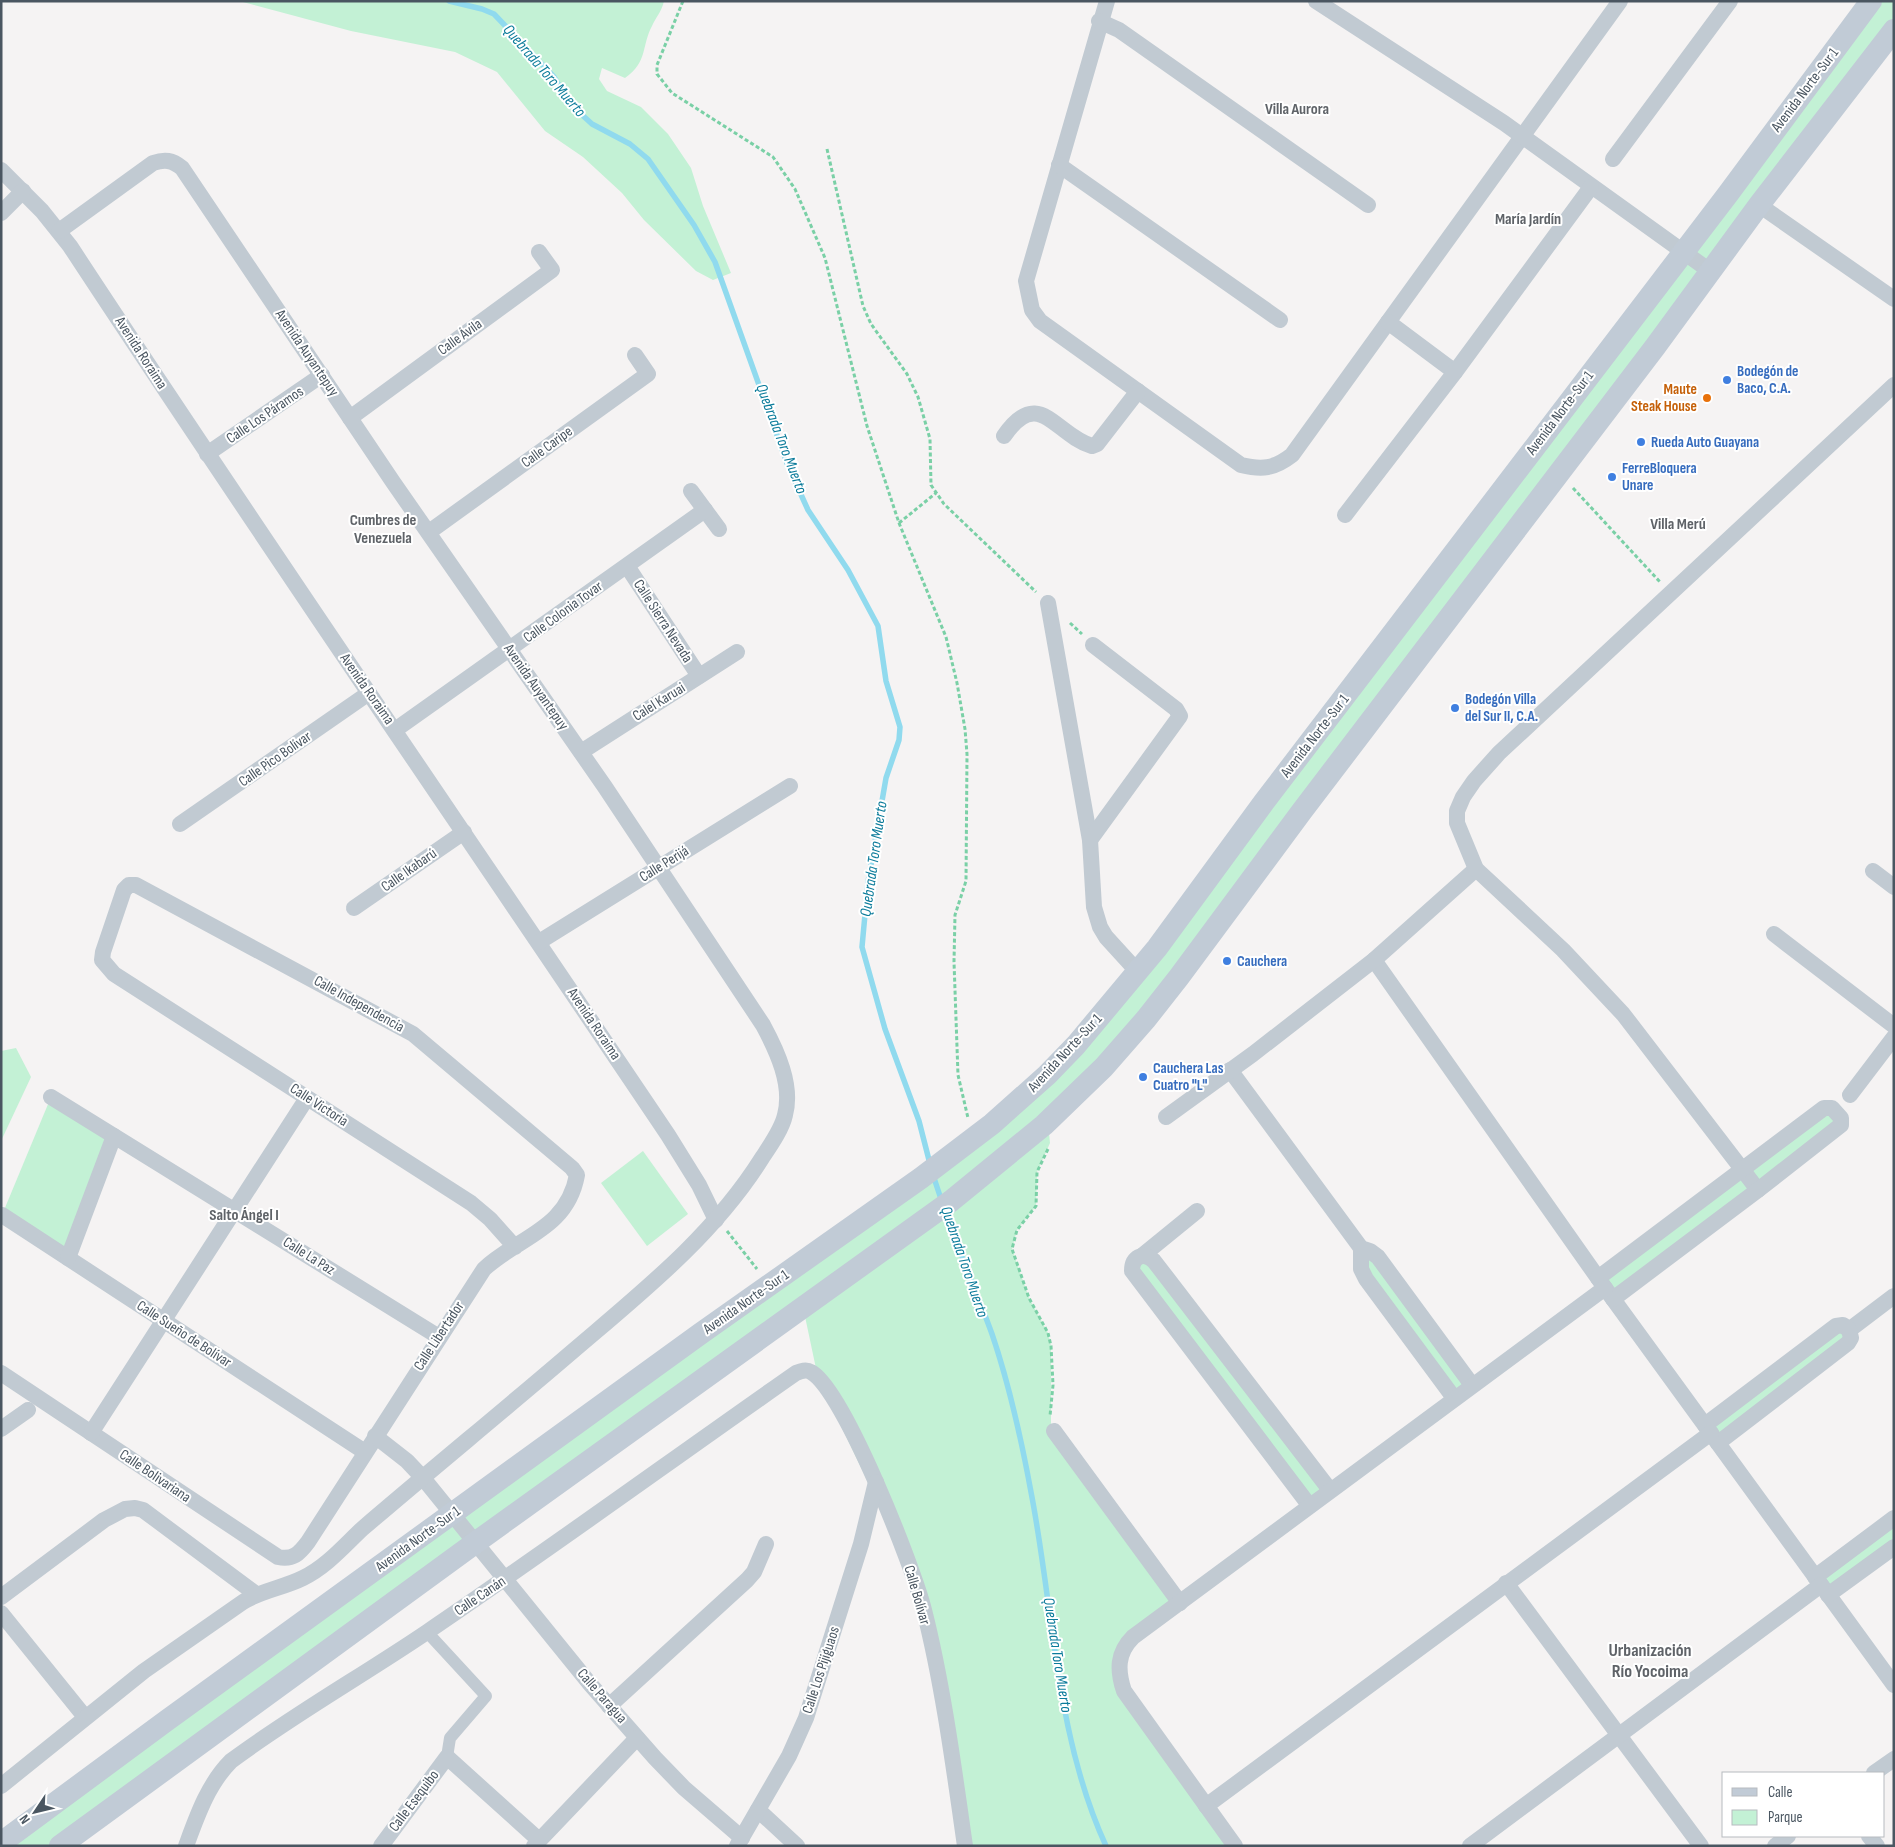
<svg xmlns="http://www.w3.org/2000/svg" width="1895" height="1847" viewBox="0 0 1895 1847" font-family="'Sofia Sans Condensed',sans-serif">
	<rect width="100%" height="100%" fill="#f5f3f3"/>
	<!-- green -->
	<g fill="#c3f1d5">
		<path d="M239 1H664C662 11 656 17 652 26 641 47 648 62 625 78L602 68 599 79 607 91 641 107 668 134 691 168 703 206 731 273 713 280 696 271 644 220 622 193 583 157 545 131 497 72 455 52 351 31Z"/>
		<path d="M1871 1H1894V30L1049 1133 1050 1143 1037 1172 1036 1206 1017 1230 1012 1249 1029 1298 1048 1333 1051 1346V1424L1180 1603 1133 1637 1119 1676 1235 1846H965L917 1584 818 1378 803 1307 60 1846H1L1047 1075Z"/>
		<path d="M16 1048 31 1077 1 1141V1051Z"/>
		<path d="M51 1097 114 1136 68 1258 2 1215Z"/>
		<path d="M1824 1108 1841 1118 1613 1299 1598 1278Z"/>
		<path d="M643 1151 688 1214 647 1246 601 1183Z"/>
		<path d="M1361 1248 1472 1385 1454 1398 1360 1259Z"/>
		<path d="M1143 1255 1330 1490 1309 1505 1132 1264Z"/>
		<path d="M1836 1326 1851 1338 1718 1443 1705 1425Z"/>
		<path d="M1894 1518V1547L1828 1595 1815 1577Z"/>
	</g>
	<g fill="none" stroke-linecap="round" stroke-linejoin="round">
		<!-- stream -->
		<g stroke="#90daee" stroke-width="5.5">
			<path d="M449 1 482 9 494 14 554 77 568 101 580 113 592 124 630 144 648 159 694 225 715 262 788 466 808 510 848 570 878 626 886 681 900 727 899 740 886 778 868 882 862 947 885 1029 919 1121 930 1164"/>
			<path d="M933 1175 942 1202"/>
			<path d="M945 1210C959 1252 977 1293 992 1334 1008 1381 1022 1443 1031 1492 1054 1610 1055 1735 1106 1846"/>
		</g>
		<!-- path -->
		<g stroke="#7ad0a6" stroke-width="3" stroke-dasharray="4 2.5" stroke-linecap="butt">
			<path d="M683 1 657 65V74L672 93 773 157 795 189 825 258 867 426 899 523 946 637 957 683 965 729 967 754 966 881 955 915 954 962 958 1075 968 1118"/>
			<path d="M827 149 863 306 871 324 907 374 918 397 930 439 931 485 944 504 1036 592"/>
			<path d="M1573 488 1660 582"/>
			<path d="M899 523 936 493"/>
			<path d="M1070 623 1082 634"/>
			<path d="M1048 1149 1037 1172 1036 1206 1017 1230 1012 1249 1029 1298 1048 1333 1051 1346 1053 1385 1050 1416"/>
			<path d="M727 1231 757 1269"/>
		</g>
		<!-- pedestrian -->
		<path stroke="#c1cad2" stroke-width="12" d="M427 1632 486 1696 450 1738 447 1757"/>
		<!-- minor -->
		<g stroke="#c1cad2" stroke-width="16">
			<path d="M1107 1 1026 281 1032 310 1040 321 1241 465C1262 470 1274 469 1292 455L1620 1"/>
			<path d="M1316 1 1504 123 1710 271"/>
			<path d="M1099 21 1119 30 1368 205"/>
			<path d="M1613 159 1730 1"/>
			<path d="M1059 165 1280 320"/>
			<path d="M1 170 42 211 70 246C266 545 469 839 668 1135L699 1185 716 1220"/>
			<path d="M1759 205 1894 299"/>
			<path d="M1 213 23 191"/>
			<path d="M1388 322 1455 372"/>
			<path d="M350 418 552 270 539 252"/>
			<path d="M1004 436C1039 385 1055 435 1092 446L1097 444 1138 391"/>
			<path d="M207 454 322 375"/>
			<path d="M691 491 719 529"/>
			<path d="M1345 515 1455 372 1591 187"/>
			<path d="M429 532 648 374 635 355"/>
			<path d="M627 566 699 676"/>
			<path d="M1048 603 1090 840 1094 907 1100 927 1106 937 1137 971"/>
			<path d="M395 730 705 510"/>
			<path d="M581 752 737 652"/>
			<path d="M180 824 369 693"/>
			<path d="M1090 840 1180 716 1176 709 1093 645"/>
			<path d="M1873 871 1894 887"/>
			<path d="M354 908 464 832"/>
			<path d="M1774 934 1894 1026"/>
			<path d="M539 942 790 786"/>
			<path d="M1374 960 1605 1288 1894 1685"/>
			<path d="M1230 1070 1361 1248 1370 1251 1378 1257 1472 1385"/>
			<path d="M1850 1095 1894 1037"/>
			<path d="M51 1097 439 1337"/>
			<path d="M1166 1117 1253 1054 1374 960 1476 869"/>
			<path d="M1758 1190 1623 1014 1563 950 1476 869 1457 823V811L1463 797 1474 781 1499 753 1894 385"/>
			<path d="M2 1215 365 1452"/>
			<path d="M1361 1248V1269L1366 1279 1454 1398"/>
			<path d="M1143 1255 1197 1211"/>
			<path d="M68 1258 114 1136"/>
			<path d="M1598 1278 1824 1108H1832L1841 1118V1125L1758 1190 1613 1299"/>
			<path d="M1849 1330 1894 1296"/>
			<path d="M1 1373 278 1557C293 1560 299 1554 308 1542L484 1269C518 1237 567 1230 577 1175L572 1168 413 1034 136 885H129L124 890 103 952 102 960 114 974 471 1203 490 1219 515 1247"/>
			<path d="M1705 1425 1836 1326 1843 1325 1849 1330 1851 1338 1848 1343 1718 1443"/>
			<path d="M1 1429 28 1410"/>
			<path d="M1054 1431 1180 1603"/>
			<path d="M91 1433 307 1098"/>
			<path d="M375 1436 407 1461 423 1478 590 1684 655 1758 684 1788 742 1838"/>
			<path d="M1309 1505 1132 1271C1132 1257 1143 1251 1154 1261L1330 1490"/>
			<path d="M1815 1577 1894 1518"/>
			<path d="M1506 1583 1701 1846"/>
			<path d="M1828 1595 1894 1547"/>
			<path d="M1 1597 104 1520 125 1509 135 1508 143 1510 256 1594"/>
			<path d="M1 1613 85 1717"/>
			<path d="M609 1706 747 1580 754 1572 766 1544"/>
			<path d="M1874 1773 1894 1759"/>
			<path d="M1 1786 144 1671 243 1602C262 1590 283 1588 303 1578 326 1567 344 1546 362 1529 432 1469 503 1411 573 1351 642 1292 713 1236 762 1158 770 1146 782 1129 785 1115 793 1085 777 1051 763 1025L605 787 393 482 182 168C172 160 165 159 153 163L59 231"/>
			<path d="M1206 1806 1711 1433"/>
			<path d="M758 1810 797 1846"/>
			<path d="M1869 1836 1877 1846"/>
			<path d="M186 1846C197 1816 208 1784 231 1761 293 1715 362 1676 427 1632 551 1548 673 1459 796 1373 801 1371 806 1369 811 1372 844 1390 914 1569 924 1610 943 1685 954 1769 965 1846"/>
			<path d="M381 1846 447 1757 539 1840"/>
			<path d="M534 1846 637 1738"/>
			<path d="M737 1846 789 1756 806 1718 861 1544 876 1482"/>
			<path d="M1235 1846 1124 1691C1117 1670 1117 1653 1133 1637L1605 1288"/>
			<path d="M1470 1846 1821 1585"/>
			<path d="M1775 1846 1788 1836"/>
		</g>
		<!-- secondary -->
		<g stroke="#c1cbd6" stroke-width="22">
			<path d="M1 1843 166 1721 700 1334 921 1178 992 1124 1047 1075 1076 1045 1157 948 1264 802 1728 194 1871 1"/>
			<path d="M60 1846 475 1543 951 1201 1044 1125 1104 1067 1146 1019 1179 977 1302 811 1655 347 1759 205 1894 30"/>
		</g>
	</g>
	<!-- markers -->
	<g fill="#3f7fe0" stroke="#fff" stroke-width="2">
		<circle cx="1727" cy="380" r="5"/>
		<circle cx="1641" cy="442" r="5"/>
		<circle cx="1612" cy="477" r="5"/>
		<circle cx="1455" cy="708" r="5"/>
		<circle cx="1227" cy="961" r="5"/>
		<circle cx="1143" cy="1077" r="5"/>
	</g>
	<circle fill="#e8710a" stroke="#fff" stroke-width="2" cx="1707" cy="398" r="5"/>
	<g text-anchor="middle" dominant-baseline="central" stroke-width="4" stroke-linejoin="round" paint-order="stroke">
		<!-- street labels -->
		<g font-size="15" fill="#4a5661" stroke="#fff">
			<text transform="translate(1805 90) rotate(-53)">Avenida Norte-Sur 1</text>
			<text transform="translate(460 337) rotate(-36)">Calle Ávila</text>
			<text transform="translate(141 353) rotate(57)">Avenida Roraima</text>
			<text transform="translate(307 353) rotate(56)">Avenida Auyantepuy</text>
			<text transform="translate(1560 413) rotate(-53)">Avenida Norte-Sur 1</text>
			<text transform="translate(265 415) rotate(-34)">Calle Los Páramos</text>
			<text transform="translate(547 447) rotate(-36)">Calle Caripe</text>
			<text transform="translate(563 612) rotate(-36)">Calle Colonia Tovar</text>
			<text transform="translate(663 621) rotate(57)">Calle Sierra Nevada</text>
			<text transform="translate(536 687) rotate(55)">Avenida Auyantepuy</text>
			<text transform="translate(367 689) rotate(55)">Avenida Roraima</text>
			<text transform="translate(659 702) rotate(-32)">Calel Karuai</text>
			<text transform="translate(1315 736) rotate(-52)">Avenida Norte-Sur 1</text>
			<text transform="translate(275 759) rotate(-35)">Calle Pico Bolívar</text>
			<text transform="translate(664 864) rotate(-32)">Calle Perijá</text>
			<text transform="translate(409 870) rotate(-35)">Calle Ikabarú</text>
			<text transform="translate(359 1004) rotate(29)">Calle Independencia</text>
			<text transform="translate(594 1024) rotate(56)">Avenida Roraima</text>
			<text transform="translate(1065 1053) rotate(-47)">Avenida Norte-Sur 1</text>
			<text transform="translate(319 1105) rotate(33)">Calle Victoria</text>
			<text transform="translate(309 1256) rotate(32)">Calle La Paz</text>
			<text transform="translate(746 1302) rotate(-35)">Avenida Norte-Sur 1</text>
			<text transform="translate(184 1334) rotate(33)">Calle Sueño de Bolívar</text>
			<text transform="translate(439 1336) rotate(-57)">Calle Libertador</text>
			<text transform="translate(155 1476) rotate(34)">Calle Bolivariana</text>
			<text transform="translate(418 1539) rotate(-36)">Avenida Norte-Sur 1</text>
			<text transform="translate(917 1595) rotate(74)">Calle Bolívar</text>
			<text transform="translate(480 1596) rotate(-34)">Calle Canán</text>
			<text transform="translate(821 1670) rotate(-72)">Calle Los Pijiguaos</text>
			<text transform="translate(602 1696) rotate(49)">Calle Paragua</text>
			<text transform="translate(414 1801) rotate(-53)">Calle Esequibo</text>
		</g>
		<!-- shop labels -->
		<g font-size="15" font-weight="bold" fill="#366cbe" stroke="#fff" text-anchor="start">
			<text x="1737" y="371">Bodegón de<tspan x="1737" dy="17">Baco, C.A.</tspan></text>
			<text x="1651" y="442">Rueda Auto Guayana</text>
			<text x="1622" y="468">FerreBloquera<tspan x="1622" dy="17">Unare</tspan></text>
			<text x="1465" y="699">Bodegón Villa<tspan x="1465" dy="17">del Sur II, C.A.</tspan></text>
			<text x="1237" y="961">Cauchera</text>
			<text x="1153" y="1068">Cauchera Las<tspan x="1153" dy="17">Cuatro "L"</tspan></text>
		</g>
		<!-- food labels -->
		<g font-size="15" font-weight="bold" fill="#c56008" stroke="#fff" text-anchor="end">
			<text x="1697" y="389">Maute<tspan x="1697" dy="17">Steak House</tspan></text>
		</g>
		<!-- water labels -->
		<g font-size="16" font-style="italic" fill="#0c7c9b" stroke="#fff">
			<text transform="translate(544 71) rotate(49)">Quebrada Toro Muerto</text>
			<text transform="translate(781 439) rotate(69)">Quebrada Toro Muerto</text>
			<text transform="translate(874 859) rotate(-82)">Quebrada Toro Muerto</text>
			<text transform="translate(964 1262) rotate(71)">Quebrada Toro Muerto</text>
			<text transform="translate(1057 1655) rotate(81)">Quebrada Toro Muerto</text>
		</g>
		<!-- neighbourhood labels -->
		<g font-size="16" font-weight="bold" fill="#5f6368" stroke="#fff">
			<text x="1297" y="109">Villa Aurora</text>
			<text x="1528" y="219">María Jardín</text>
			<text x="383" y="520">Cumbres de<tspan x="383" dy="18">Venezuela</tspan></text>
			<text x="1678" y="524">Villa Merú</text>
			<text x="244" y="1215">Salto Ángel I</text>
		</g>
		<!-- quarter labels -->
		<g font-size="18" font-weight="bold" fill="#5f6368" stroke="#fff">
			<text x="1650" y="1650">Urbanización<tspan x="1650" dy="21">Río Yocoima</tspan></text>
		</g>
	</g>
	<!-- border -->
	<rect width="1895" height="1847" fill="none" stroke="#4a5661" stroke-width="5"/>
	<!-- legend -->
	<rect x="1722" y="1772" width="162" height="65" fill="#ffffff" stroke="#b7bbc0"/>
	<rect x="1732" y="1788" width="25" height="8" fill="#c1cbd6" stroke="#b7bbc0"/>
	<text x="1768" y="1797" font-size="15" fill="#4a5661">Calle</text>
	<rect x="1732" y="1810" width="25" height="15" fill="#c3f1d5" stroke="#b7bbc0"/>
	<text x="1768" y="1822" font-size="15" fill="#4a5661">Parque</text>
	<!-- north arrow -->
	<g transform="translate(35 1812) rotate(235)" stroke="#ffffff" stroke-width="4" paint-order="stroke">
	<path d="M0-4L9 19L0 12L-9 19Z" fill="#4a5661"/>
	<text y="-8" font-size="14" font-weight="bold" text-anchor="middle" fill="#4a5661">N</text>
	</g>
</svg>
